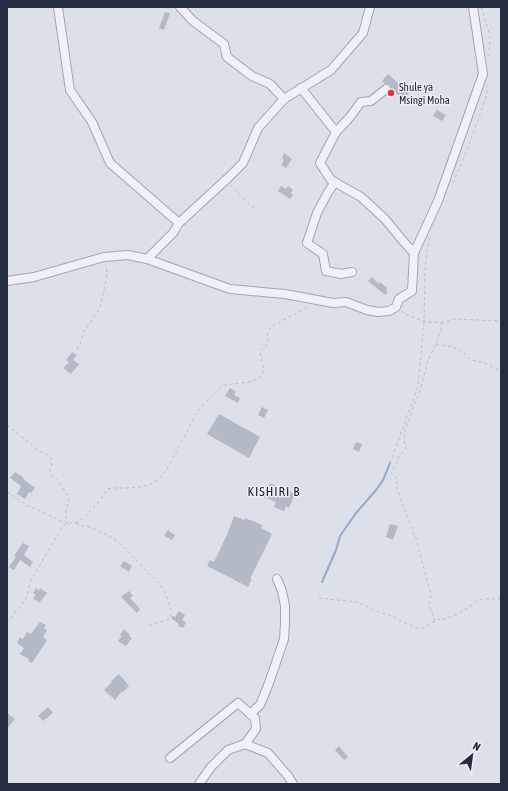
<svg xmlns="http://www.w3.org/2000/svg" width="508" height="791" viewBox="0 0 508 791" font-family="'Asap Condensed',sans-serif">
	<rect width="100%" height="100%" fill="#dce0e8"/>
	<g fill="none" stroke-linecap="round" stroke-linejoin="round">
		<!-- stream -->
		<path stroke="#94aacc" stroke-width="2" d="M322 582 336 550 340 536 356 513 377 489 383 480 390 463"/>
	</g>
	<!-- building -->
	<g fill="#b3b9c5">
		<path d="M165 12 170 13 164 30 159 28Z"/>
		<path d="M388 74 409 93 403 99 391 89 390 85 388 84H385L382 81Z"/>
		<path d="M437 110 446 115 442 121 433 116Z"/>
		<path d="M284 153 292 159 286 168 281 165 284 160 282 158Z"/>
		<path d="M281 186 286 189 288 186 293 190 291 193 293 195 290 199 278 191Z"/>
		<path d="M372 277 379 284 380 282 387 288 386 290 388 292 385 295 368 281Z"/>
		<path d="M72 352 77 355 73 360 79 364 71 374 63 368 69 362 66 360Z"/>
		<path d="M230 388 236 391 234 395 240 398 238 403 225 396Z"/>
		<path d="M262 407 268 410 264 418 258 415Z"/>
		<path d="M219 414 260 437 249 458 207 434Z"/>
		<path d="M356 442 362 444 359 452 353 449Z"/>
		<path d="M15 472 24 478 23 479 35 488 31 493 29 492 25 499 17 494 21 486 10 478Z"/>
		<path d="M270 483 295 494 289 508 286 506 284 511 274 507 276 502 264 497Z"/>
		<path d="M234 516 244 520 245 518 262 525 261 528 272 534 250 579H252L248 587 207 566 210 560 214 562 227 535Z"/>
		<path d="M390 524 398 526 393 540 386 537Z"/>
		<path d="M168 530 175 535 172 540 164 536Z"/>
		<path d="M23 543 29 546 24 555 33 562 30 567 20 560 14 570 9 567 16 557 14 556Z"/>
		<path d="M124 561 132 566 129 572 120 566Z"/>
		<path d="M36 588 39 591 40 588 47 593 39 603 33 598 36 595 33 593Z"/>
		<path d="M129 591 133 596 130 598 140 609 137 613 122 598V596Z"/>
		<path d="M179 611 185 615 182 620 186 622 183 628 178 626 179 624 171 618 173 616 175 617Z"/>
		<path d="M40 622 46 625 44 628 47 630 43 637 47 640 32 663 28 661 29 659 20 654 24 648 17 643 20 637 23 639 27 632 31 634Z"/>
		<path d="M124 629 130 635 129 636 132 638 126 646 118 641 122 636 120 635Z"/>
		<path d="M119 674 129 686 123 692 122 691 115 700 104 690 112 682 111 681Z"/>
		<path d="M48 707 53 713 43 721 38 716Z"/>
		<path d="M7 713 15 719 7 729Z"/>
		<path d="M339 746 348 757 344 760 335 750Z"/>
	</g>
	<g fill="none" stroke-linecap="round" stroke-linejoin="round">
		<!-- minor casing -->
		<g stroke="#a1a6b2" stroke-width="10">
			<g id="minor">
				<path d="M58 7 70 90 92 122 110 163 179 223 173 233 147 259 230 289 285 294 333 303 346 302 367 310 378 312 389 311 396 307 399 299 412 291 414 253 403 241 385 219 361 197 331 180 320 163 336 132"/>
				<path d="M180 7 193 21 224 44 227 57 252 76 270 84 284 99"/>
				<path d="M301 88 336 132 350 117 361 102 371 101 386 89"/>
				<path d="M335 182 327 194 317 213 307 243 323 254 326 271 341 274 352 272"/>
				<path d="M179 223 229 177 243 163 258 128 284 99 331 70 363 33 370 7"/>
				<path d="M414 253 438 201 483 74 473 7"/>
				<path d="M7 281 34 277 104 257 128 255 147 259"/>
				<path d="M250 714 260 705 269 683 284 639 285 623V606L282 591 277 579"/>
				<path d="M170 758 238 703 255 718 256 729 245 744"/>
				<path d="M199 784 211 767 228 750 245 744 268 753 288 776 293 784"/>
			</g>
		</g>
		<!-- path -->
		<g stroke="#babec7" stroke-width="1" stroke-dasharray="3 3" stroke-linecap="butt">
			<path d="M481 7 490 36 489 59"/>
			<path d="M453 183 466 153 487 95V84"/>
			<path d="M230 185 255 209"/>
			<path d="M401 311C414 320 439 327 454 319L501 321"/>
			<path d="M436 344 452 347 464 352 470 360 482 362 501 371"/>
			<path d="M77 349 81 342 84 331 97 313 101 304 107 275 106 265"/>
			<path d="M7 425 39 451 46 454 51 459 52 464 50 469 51 474 58 481 69 497C68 508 63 511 68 522"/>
			<path d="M390 463 418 386 424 321 425 270 427 251 430 237"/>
			<path d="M7 492 28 506 47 514 60 521 68 523"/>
			<path d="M76 523 83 526 91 527 111 537 122 545 161 586C167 595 171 606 171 617L168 620 151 624 149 628"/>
			<path d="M319 598 357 602 378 612 387 614 416 628C424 630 428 624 435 621 439 619 441 619 444 619 449 618 460 613 464 610 470 608 474 602 480 600 485 598 496 599 501 599"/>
			<path d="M435 621 429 604 431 595 416 539 398 492 396 485 398 480 391 473 396 465 399 456 406 448 404 442 405 430 409 420 415 402 419 395 428 360 436 344 438 338 441 332V323"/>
			<path d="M7 623 26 599 31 580 63 526 68 523H76L86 516 89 512 98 503 108 489 112 488H128L139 487 151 484 159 479 167 469 195 416 204 404 224 385 249 382 258 379 261 376 263 372V367L260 351 264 347 268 344V330L274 325 305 309 308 307"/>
		</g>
		<!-- minor -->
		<use href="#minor" stroke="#eff1f6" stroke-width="8"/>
	</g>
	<!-- markers -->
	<circle fill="#da3540" stroke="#eceff6" stroke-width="1.5" cx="391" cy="93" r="4"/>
	<g text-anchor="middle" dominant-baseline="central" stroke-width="3" stroke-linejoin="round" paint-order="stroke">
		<!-- poi labels -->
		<g font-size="11" fill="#252c40" stroke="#eceff6" text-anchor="start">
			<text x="399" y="87">Shule ya<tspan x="399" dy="13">Msingi Moha</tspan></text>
		</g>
		<!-- quarter labels -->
		<g font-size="13" letter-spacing="1" fill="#171e30" stroke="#eceff6">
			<text x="274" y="491">KISHIRI B</text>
		</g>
	</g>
	<!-- border -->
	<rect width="508" height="791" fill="none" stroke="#252c40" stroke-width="16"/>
	<!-- north arrow -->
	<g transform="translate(472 755) rotate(29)" stroke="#eceff6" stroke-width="3" paint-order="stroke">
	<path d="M0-3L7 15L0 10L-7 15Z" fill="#252c40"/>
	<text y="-6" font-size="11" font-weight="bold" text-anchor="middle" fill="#252c40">N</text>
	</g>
</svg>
